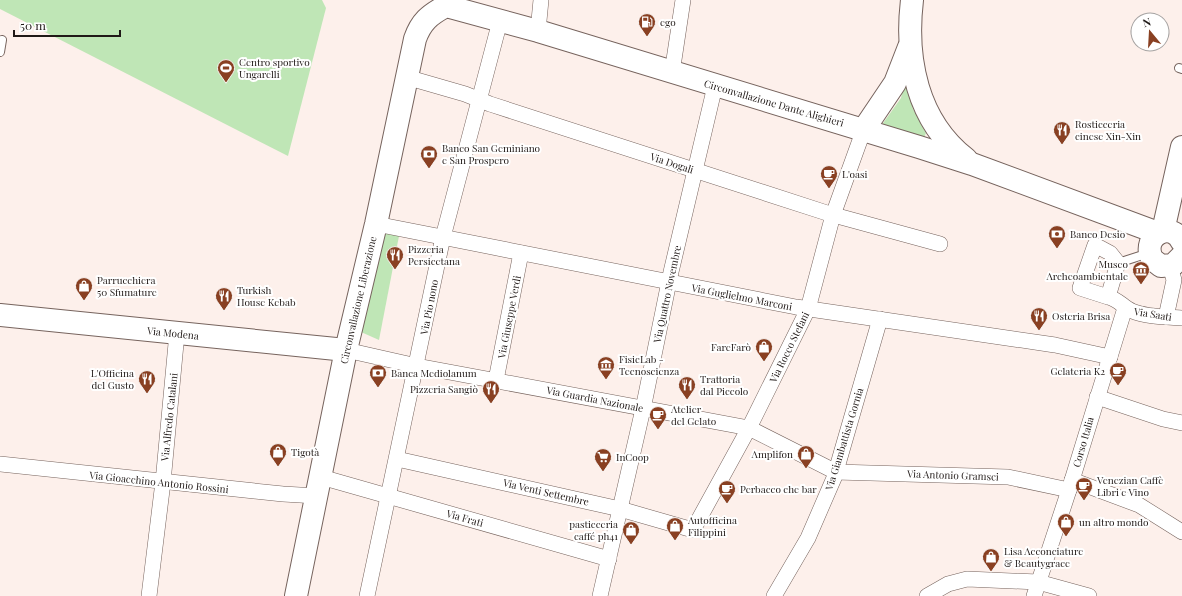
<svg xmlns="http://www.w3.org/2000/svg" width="1182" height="596" viewBox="0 0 1182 596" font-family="'Playfair Display',serif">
	<rect width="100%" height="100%" fill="#fdf0eb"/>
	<!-- green -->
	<g fill="#bfe6b6">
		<path d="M0 0H322L326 8 288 156 0 9Z"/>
		<path d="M904 84 907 85 913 109 926 133 924 138 881 126 901 98Z"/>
		<path d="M382 232 399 236 379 340 361 332Z"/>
	</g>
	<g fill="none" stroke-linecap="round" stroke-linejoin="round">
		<!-- lane casing -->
		<g stroke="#76635d" stroke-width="10">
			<g id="lane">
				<path d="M0 52 2 40"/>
				<path d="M1179 68 1182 69"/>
				<path d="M1118 263 1149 253"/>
			</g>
		</g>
		<!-- street casing -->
		<g stroke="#76635d" stroke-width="16">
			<g id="street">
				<path d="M538 31 541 0"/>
				<path d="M672 73 683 0"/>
				<path d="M406 77 465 94 490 104 830 214 940 244"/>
				<path d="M376 224 796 307 1055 345 1110 357"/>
				<path d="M1108 297 1080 288 1095 245 1110 253 1118 263 1108 297C1118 299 1123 307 1132 311 1146 317 1167 317 1182 318"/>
				<path d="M1166 317 1174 280 1170 266"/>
				<path d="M346 350 417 366 749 428 836 472 1008 477 1069 490"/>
				<path d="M496 380 521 253"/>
				<path d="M1097 397 1163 419 1182 423"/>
				<path d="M397 459 620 509 693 530 749 428 808 309 833 215 864 129"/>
				<path d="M0 464 283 494 317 496"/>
				<path d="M321 477 609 559"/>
				<path d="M1072 480 1139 505 1182 532"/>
				<path d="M149 596 163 482 177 333"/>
				<path d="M367 596 443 237 500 21"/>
				<path d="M600 596 643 409 671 272 715 86"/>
				<path d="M774 596 808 538 834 478 880 319"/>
				<path d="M927 596 948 584 967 579 1038 582 1089 596"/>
				<path d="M1034 596 1069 490 1125 308"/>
			</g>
		</g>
		<!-- secondary casing -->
		<g stroke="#76635d" stroke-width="24">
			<g id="secondary">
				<path d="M912 0C905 59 917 121 966 159"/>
				<path d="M864 129 895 83 909 47"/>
				<path d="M1163 231 1182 147"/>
				<path d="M1182 242C1172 220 1141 235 1152 259L1161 266 1173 265 1182 256"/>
				<path d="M0 315 346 350"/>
				<path d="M296 596 346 350 376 224 415 39C421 22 429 15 446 6L538 31 919 147 972 164 1158 233"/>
			</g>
		</g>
		<!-- lane -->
		<use href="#lane" stroke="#fff" stroke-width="8"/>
		<!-- street -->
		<use href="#street" stroke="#fff" stroke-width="15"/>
		<!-- secondary -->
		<use href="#secondary" stroke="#fff" stroke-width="22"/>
	</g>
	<!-- icons -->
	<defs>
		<g id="fuel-pin" transform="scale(0.9)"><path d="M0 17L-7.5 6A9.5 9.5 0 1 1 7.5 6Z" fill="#894022" stroke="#fff"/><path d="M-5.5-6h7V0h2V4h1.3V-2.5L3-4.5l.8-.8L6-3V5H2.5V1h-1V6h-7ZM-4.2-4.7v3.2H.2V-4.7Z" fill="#fff"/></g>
		<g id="stadium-pin" transform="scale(0.9)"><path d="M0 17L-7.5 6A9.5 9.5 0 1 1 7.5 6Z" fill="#894022" stroke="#fff"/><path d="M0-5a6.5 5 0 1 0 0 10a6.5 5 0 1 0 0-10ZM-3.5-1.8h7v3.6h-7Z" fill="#fff"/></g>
		<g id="restaurant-pin" transform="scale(0.9)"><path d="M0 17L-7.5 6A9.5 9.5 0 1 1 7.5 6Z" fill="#894022" stroke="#fff"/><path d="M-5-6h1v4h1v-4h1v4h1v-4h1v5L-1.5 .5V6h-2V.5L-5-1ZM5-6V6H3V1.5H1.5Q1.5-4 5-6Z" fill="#fff"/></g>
		<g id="bank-pin" transform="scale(0.9)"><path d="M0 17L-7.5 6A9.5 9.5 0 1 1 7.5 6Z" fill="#894022" stroke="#fff"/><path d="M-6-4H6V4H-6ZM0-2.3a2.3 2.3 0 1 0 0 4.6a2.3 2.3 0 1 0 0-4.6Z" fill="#fff"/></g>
		<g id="cafe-pin" transform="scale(0.9)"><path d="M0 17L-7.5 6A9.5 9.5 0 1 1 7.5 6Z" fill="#894022" stroke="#fff"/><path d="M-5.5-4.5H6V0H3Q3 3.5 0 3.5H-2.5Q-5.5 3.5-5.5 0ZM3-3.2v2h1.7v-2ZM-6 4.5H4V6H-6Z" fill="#fff"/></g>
		<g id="museum-pin" transform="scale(0.9)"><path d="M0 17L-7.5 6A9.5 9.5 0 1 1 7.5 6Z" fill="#894022" stroke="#fff"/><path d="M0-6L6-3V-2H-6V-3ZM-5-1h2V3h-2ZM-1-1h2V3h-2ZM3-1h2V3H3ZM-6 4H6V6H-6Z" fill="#fff"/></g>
		<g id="shop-pin" transform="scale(0.9)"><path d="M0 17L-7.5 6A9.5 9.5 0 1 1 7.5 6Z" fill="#894022" stroke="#fff"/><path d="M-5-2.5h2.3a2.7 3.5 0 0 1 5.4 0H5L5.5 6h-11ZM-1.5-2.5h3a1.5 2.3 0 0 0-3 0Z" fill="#fff"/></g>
		<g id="supermarket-pin" transform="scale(0.9)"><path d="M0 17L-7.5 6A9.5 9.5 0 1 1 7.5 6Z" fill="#894022" stroke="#fff"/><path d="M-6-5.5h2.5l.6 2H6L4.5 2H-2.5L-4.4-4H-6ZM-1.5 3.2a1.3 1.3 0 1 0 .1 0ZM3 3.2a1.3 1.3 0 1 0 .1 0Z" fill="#fff"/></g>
	</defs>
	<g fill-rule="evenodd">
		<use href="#fuel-pin" x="647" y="22"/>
		<use href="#stadium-pin" x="226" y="68"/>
		<use href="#restaurant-pin" x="1062" y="130"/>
		<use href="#bank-pin" x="429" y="154"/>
		<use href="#cafe-pin" x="829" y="174"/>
		<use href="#bank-pin" x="1057" y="234"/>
		<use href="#restaurant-pin" x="395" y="255"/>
		<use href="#museum-pin" x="1141" y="270"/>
		<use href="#shop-pin" x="84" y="286"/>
		<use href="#restaurant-pin" x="224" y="296"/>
		<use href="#restaurant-pin" x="1039" y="316"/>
		<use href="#shop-pin" x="764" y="347"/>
		<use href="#museum-pin" x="606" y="365"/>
		<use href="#cafe-pin" x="1118" y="371"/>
		<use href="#bank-pin" x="378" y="373"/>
		<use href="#restaurant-pin" x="147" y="379"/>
		<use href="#restaurant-pin" x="687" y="385"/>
		<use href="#restaurant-pin" x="491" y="389"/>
		<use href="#cafe-pin" x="658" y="415"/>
		<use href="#shop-pin" x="278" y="452"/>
		<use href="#shop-pin" x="806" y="454"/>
		<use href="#supermarket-pin" x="603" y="457"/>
		<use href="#cafe-pin" x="1084" y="486"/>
		<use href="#cafe-pin" x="727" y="489"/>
		<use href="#shop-pin" x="1066" y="522"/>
		<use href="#shop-pin" x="675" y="526"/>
		<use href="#shop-pin" x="631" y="530"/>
		<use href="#shop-pin" x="991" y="557"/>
	</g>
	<g text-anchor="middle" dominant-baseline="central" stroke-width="4" stroke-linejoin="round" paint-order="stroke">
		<!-- poi labels -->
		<g font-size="10" fill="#201917" stroke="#fff" text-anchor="start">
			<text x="660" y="22">ego</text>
			<text x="239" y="62">Centro sportivo<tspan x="239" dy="12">Ungarelli</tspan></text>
			<text x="1075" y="124">Rosticceria<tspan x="1075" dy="12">cinese Xin-Xin</tspan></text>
			<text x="442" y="148">Banco San Geminiano<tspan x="442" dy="12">e San Prospero</tspan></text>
			<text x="842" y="174">L'oasi</text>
			<text x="1070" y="234">Banco Desio</text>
			<text x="408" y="249">Pizzeria<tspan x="408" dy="12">Persicetana</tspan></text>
			<text x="1128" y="264" text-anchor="end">Museo<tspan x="1128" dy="12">Archeoambientale</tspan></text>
			<text x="97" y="280">Parrucchiera<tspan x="97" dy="12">50 Sfumature</tspan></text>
			<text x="237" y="290">Turkish<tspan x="237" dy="12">House Kebab</tspan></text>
			<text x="1052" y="316">Osteria Brisa</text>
			<text x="751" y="347" text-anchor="end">FareFarò</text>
			<text x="619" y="359">FisicLab -<tspan x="619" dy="12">Tecnoscienza</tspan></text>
			<text x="1105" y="371" text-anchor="end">Gelateria K2</text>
			<text x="134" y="373" text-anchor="end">L'Officina<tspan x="134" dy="12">del Gusto</tspan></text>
			<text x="391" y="373">Banca Mediolanum</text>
			<text x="700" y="379">Trattoria<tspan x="700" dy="12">dal Piccolo</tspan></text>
			<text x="478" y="389" text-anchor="end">Pizzeria Sangiò</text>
			<text x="671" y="409">Atelier<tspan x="671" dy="12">del Gelato</tspan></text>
			<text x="291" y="452">Tigotà</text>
			<text x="793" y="454" text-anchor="end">Amplifon</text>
			<text x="616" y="457">InCoop</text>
			<text x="1097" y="480">Venezian Caffè<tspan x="1097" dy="12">Libri e Vino</tspan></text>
			<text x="740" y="489">Perbacco che bar</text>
			<text x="688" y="520">Autofficina<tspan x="688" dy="12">Filippini</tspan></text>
			<text x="1079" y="522">un altro mondo</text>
			<text x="618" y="524" text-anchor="end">pasticceria<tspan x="618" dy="12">caffé ph41</tspan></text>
			<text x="1004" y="551">Lisa Acconciature<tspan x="1004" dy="12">&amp; Beautygrace</tspan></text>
		</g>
		<!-- street labels -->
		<g font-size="10" fill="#201917" stroke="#fff">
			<text transform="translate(774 103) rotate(16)">Circonvallazione Dante Alighieri</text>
			<text transform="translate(672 163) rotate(18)">Via Dogali</text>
			<text transform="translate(667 294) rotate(-78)">Via Quattro Novembre</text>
			<text transform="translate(742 297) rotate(11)">Via Guglielmo Marconi</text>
			<text transform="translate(358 300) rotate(-77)">Circonvallazione Liberazione</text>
			<text transform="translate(429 307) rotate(-79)">Via Pio nono</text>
			<text transform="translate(1153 314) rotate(9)">Via Saati</text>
			<text transform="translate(509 317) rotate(-79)">Via Giuseppe Verdi</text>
			<text transform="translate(173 333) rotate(6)">Via Modena</text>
			<text transform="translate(789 347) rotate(-64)">Via Rocco Stefani</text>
			<text transform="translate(595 399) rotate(11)">Via Guardia Nazionale</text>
			<text transform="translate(169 417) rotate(-84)">Via Alfredo Catalani</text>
			<text transform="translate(844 439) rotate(-73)">Via Giambattista Gornia</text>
			<text transform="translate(1083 442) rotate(-74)">Corso Italia</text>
			<text transform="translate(953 475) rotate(2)">Via Antonio Gramsci</text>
			<text transform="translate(159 482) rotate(6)">Via Gioacchino Antonio Rossini</text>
			<text transform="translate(546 492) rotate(13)">Via Venti Settembre</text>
			<text transform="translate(465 518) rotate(16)">Via Frati</text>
		</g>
	</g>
	<!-- north arrow -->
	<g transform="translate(1150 32) rotate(342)"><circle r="19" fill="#ffffff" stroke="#a6a3a2"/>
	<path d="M0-3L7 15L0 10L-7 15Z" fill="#894022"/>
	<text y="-6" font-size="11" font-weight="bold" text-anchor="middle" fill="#201917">N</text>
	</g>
	<!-- scale -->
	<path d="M14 30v6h106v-6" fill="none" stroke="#201917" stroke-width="2"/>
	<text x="20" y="30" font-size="12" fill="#201917" stroke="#ffffff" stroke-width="3" paint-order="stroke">50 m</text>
</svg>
